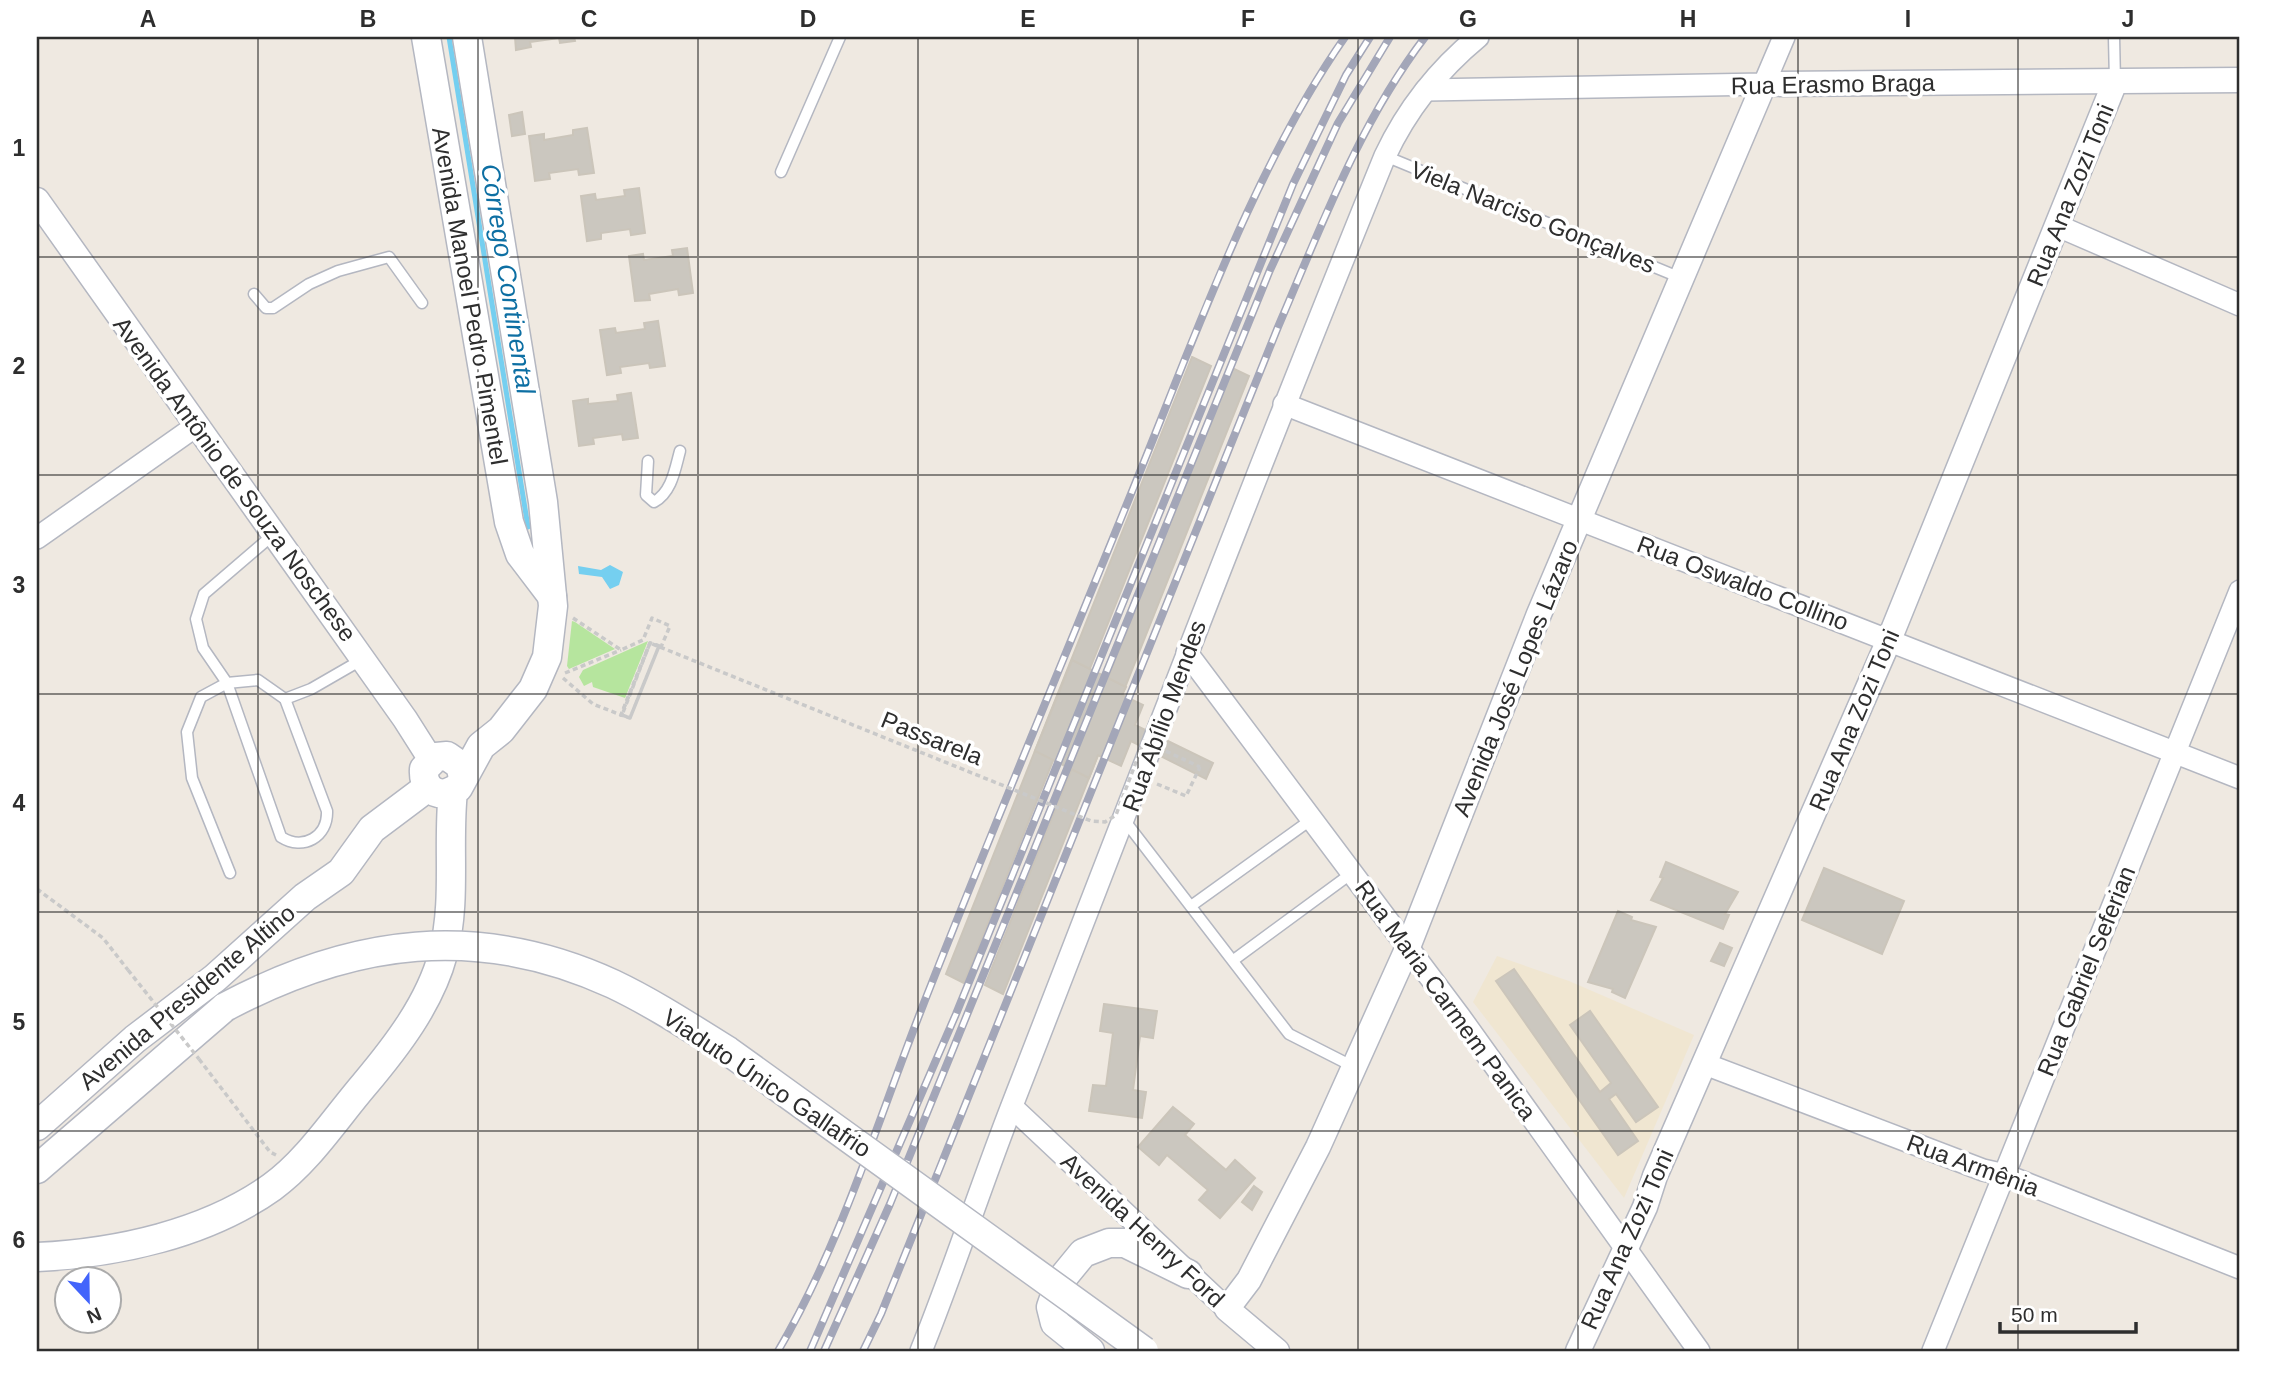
<svg xmlns="http://www.w3.org/2000/svg" width="2277" height="1388" viewBox="0 0 2277 1388" font-family="Helvetica,sans-serif">
	<rect width="100%" height="100%" fill="#efe9e1"/>
	<!-- education -->
	<path fill="#f0e6d1" d="M1497 956 1569 981 1694 1035 1624 1198 1473 1002Z"/>
	<!-- green -->
	<g fill="#b6e59e">
		<path d="M572 621 575 622 615 649 569 669 567 666Z"/>
		<path d="M648 641 625 698 593 687 592 682 584 686 579 677 583 670Z"/>
	</g>
	<!-- water -->
	<path fill="#75cff0" d="M610 565 623 572 619 585 610 589 602 577 579 574 578 566 601 570Z"/>
	<g fill="none" stroke-linecap="round" stroke-linejoin="round">
		<!-- stream -->
		<path stroke="#75cff0" stroke-width="5" d="M449 37 528 527"/>
	</g>
	<!-- building -->
	<g fill="#cbc7bf" stroke="#cbc5ba" stroke-width="2">
		<path d="M515 37H574L575 41 560 43 559 38 530 42 531 47 516 50Z"/>
		<path d="M522 112 525 134 512 136 509 115Z"/>
		<path d="M587 128 594 173 579 175 578 169 549 173 550 179 535 181 529 136 544 134V140L573 135V130Z"/>
		<path d="M639 188 645 233 631 235 630 229 601 233V239L587 241 581 196 595 194 596 200 625 196 624 190Z"/>
		<path d="M687 248 693 293 679 295 678 289 649 294 650 300 635 301 629 256 643 254 644 260 673 256 672 250Z"/>
		<path d="M658 321 665 366 650 368 649 363 620 367 621 373 607 375 600 330 615 328 616 333 645 329 644 323Z"/>
		<path d="M1192 357 1211 366 964 983 946 974Z"/>
		<path d="M1232 368 1249 376 1003 994 985 985Z"/>
		<path d="M631 393 638 438 623 440 622 434 593 438 594 444 579 446 573 401 588 399V404L618 401 617 395Z"/>
		<path d="M1072 660 1126 687 1122 695 1143 705 1135 725 1213 763 1206 779 1131 741 1121 766 1098 755 1089 778 1035 751Z"/>
		<path d="M1666 862 1738 892 1725 914 1729 915 1723 929 1651 900 1663 878 1660 877Z"/>
		<path d="M1824 868 1904 901 1882 954 1802 920Z"/>
		<path d="M1618 911 1632 917 1631 920 1656 927 1625 998 1612 992 1613 989 1588 982Z"/>
		<path d="M1720 943 1732 948 1724 966 1711 961Z"/>
		<path d="M1514 969 1600 1092 1611 1083 1570 1025 1590 1011 1658 1107 1636 1122 1616 1094 1609 1099 1638 1141 1618 1155 1496 981Z"/>
		<path d="M1104 1004 1157 1011 1153 1038 1140 1036 1133 1090 1146 1092 1142 1118 1089 1111 1093 1085 1106 1086 1113 1033 1100 1031Z"/>
		<path d="M1173 1107 1194 1124 1185 1135 1226 1170 1235 1160 1255 1178 1220 1218 1199 1200 1208 1190 1167 1155 1159 1165 1138 1147Z"/>
		<path d="M1254 1186 1262 1192 1252 1210 1242 1202Z"/>
	</g>
	<g fill="none" stroke-linecap="round" stroke-linejoin="round">
		<!-- service casing -->
		<g stroke="#b4b7c1" stroke-width="13">
			<g id="service">
				<path d="M2114 37 2115 82"/>
				<path d="M1385 156 1681 278"/>
				<path d="M781 172 840 37"/>
				<path d="M254 294 266 308H273L309 284 338 271 389 257 422 303"/>
				<path d="M648 461 646 495 654 502C672 492 675 469 680 451"/>
				<path d="M274 534 204 594 196 619 203 648 227 683 258 680 285 699"/>
				<path d="M1125 821 1289 1034 1354 1067"/>
				<path d="M230 873 192 778 187 732 201 697 227 683 281 837C303 851 328 837 327 811L285 699 311 689 363 659"/>
				<path d="M1191 906 1312 819"/>
				<path d="M1235 959 1352 873"/>
			</g>
		</g>
		<!-- minor casing -->
		<g stroke="#b4b7c1" stroke-width="24">
			<g id="minor">
				<path d="M1426 90 1764 84 1784 37"/>
				<path d="M2058 226 2240 305"/>
				<path d="M1284 404 2240 778"/>
				<path d="M37 538 196 426"/>
				<path d="M1187 653 1460 1017 1699 1351"/>
				<path d="M1705 1064 1983 1170 2005 1175 2240 1268"/>
				<path d="M1012 1107 1227 1309"/>
				<path d="M921 1351C954 1269 981 1185 1013 1103 1136 787 1257 470 1385 156 1407 109 1438 70 1478 37"/>
				<path d="M1933 1351 2240 591"/>
			</g>
		</g>
		<!-- tertiary casing -->
		<g stroke="#b4b7c1" stroke-width="27">
			<g id="tertiary">
				<path d="M37 200 405 719 431 760"/>
				<path d="M1277 1351 1227 1309 1249 1280 1318 1147 1408 947 1539 614 1764 84 2240 80"/>
				<path d="M1578 1351 1645 1207 1655 1176 1889 640 2115 82"/>
			</g>
		</g>
		<!-- secondary casing -->
		<g stroke="#b4b7c1" stroke-width="31">
			<g id="secondary">
				<path d="M426 37 509 522 520 554 552 596"/>
				<path d="M463 777 460 765 447 756 436 757 424 769C423 785 430 793 445 794L458 788 481 746 501 730 533 689 547 657 553 606 543 502 467 37"/>
				<path d="M37 1126 135 1039 215 978 305 897 341 872 372 829 428 787"/>
				<path d="M37 1169 225 1007"/>
				<path d="M37 1257C117 1253 206 1234 272 1187 308 1161 335 1119 364 1085 396 1047 430 1003 443 954 457 900 447 846 453 791"/>
				<path d="M1090 1351 1055 1323 1051 1307 1060 1281 1083 1253 1109 1243H1125L1188 1274"/>
			</g>
		</g>
		<!-- path -->
		<g stroke="#c9c9c9" stroke-width="3.5" stroke-dasharray="5 3.5" stroke-linecap="butt">
			<path d="M573 618 621 650 643 640 652 618 670 626 661 647"/>
			<path d="M565 673 621 650"/>
			<path d="M563 678 593 704 621 715 650 643 659 646"/>
			<path d="M1157 784 1186 796 1200 767"/>
			<path d="M37 889 103 938 128 970"/>
			<path d="M199 1059 270 1152 276 1155"/>
		</g>
		<!-- service -->
		<use href="#service" stroke="#fff" stroke-width="10"/>
		<!-- minor -->
		<use href="#minor" stroke="#fff" stroke-width="21"/>
		<!-- tertiary -->
		<use href="#tertiary" stroke="#fff" stroke-width="24"/>
		<!-- secondary -->
		<use href="#secondary" stroke="#fff" stroke-width="28"/>
		<!-- rail casing -->
		<g stroke="#a3a6b8" stroke-width="8">
			<g id="rail">
				<path d="M778 1351C840 1246 876 1126 920 1013 990 834 1065 657 1137 479 1196 334 1256 164 1345 37"/>
				<path d="M810 1351 956 1014 1293 184 1346 75 1370 37"/>
				<path d="M824 1351 890 1204 1270 270 1338 123 1390 37"/>
				<path d="M863 1351 881 1314 1278 327C1321 227 1359 124 1425 37"/>
			</g>
		</g>
		<!-- rail -->
		<use href="#rail" stroke="#fff" stroke-width="5" stroke-dasharray="16" stroke-linecap="butt"/>
		<!-- secondary-bridge casing -->
		<g stroke="#b4b7c1" stroke-width="31" stroke-linecap="butt">
			<path id="secondary-bridge" d="M225 1007C353 939 478 922 613 984 653 1003 691 1028 728 1051L1144 1351"/>
		</g>
		<!-- path-bridge -->
		<g stroke="#c9c9c9" stroke-width="3.5" stroke-dasharray="5 3.5" stroke-linecap="butt">
			<path d="M659 646 630 718 621 715 650 643 659 646 630 718 622 715 650 643 1091 821 1105 822 1116 815 1144 741 1200 767"/>
			<path d="M128 970 199 1059"/>
		</g>
		<!-- secondary-bridge -->
		<use href="#secondary-bridge" stroke="#fff" stroke-width="28"/>
	</g>
	<!-- grid -->
	<path fill="none" stroke="#2e2e2e" stroke-width="2" stroke-opacity="0.55" d="M258 37V1351M478 37V1351M698 37V1351M918 37V1351M1138 37V1351M1358 37V1351M1578 37V1351M1798 37V1351M2018 37V1351M37 257H2240M37 475H2240M37 694H2240M37 912H2240M37 1131H2240"/>
	<g text-anchor="middle" dominant-baseline="central" stroke-width="7" stroke-linejoin="round" paint-order="stroke">
		<!-- street labels -->
		<g font-size="24" fill="#2e2e2e" stroke="#fff">
			<text transform="translate(1833 84) rotate(-1)">Rua Erasmo Braga</text>
			<text transform="translate(2070 195) rotate(-68)">Rua Ana Zozi Toni</text>
			<text transform="translate(1533 217) rotate(22)">Viela Narciso Gonçalves</text>
			<text transform="translate(470 296) rotate(80)">Avenida Manoel Pedro Pimentel</text>
			<text transform="translate(235 479) rotate(54)">Avenida Antônio de Souza Noschese</text>
			<text transform="translate(1743 583) rotate(21)">Rua Oswaldo Collino</text>
			<text transform="translate(1515 678) rotate(-68)">Avenida José Lopes Lázaro</text>
			<text transform="translate(1164 716) rotate(-70)">Rua Abílio Mendes</text>
			<text transform="translate(1854 720) rotate(-67)">Rua Ana Zozi Toni</text>
			<text transform="translate(932 738) rotate(22)">Passarela</text>
			<text transform="translate(2086 971) rotate(-68)">Rua Gabriel Seferian</text>
			<text transform="translate(187 997) rotate(-40)">Avenida Presidente Altino</text>
			<text transform="translate(1446 1000) rotate(54)">Rua Maria Carmem Panica</text>
			<text transform="translate(767 1083) rotate(34)">Viaduto Único Gallafrio</text>
			<text transform="translate(1973 1165) rotate(20)">Rua Armênia</text>
			<text transform="translate(1143 1230) rotate(43)">Avenida Henry Ford</text>
			<text transform="translate(1627 1239) rotate(-66)">Rua Ana Zozi Toni</text>
		</g>
		<!-- water labels -->
		<g font-size="26" font-style="italic" fill="#0d6fa3" stroke="#fff">
			<text transform="translate(508 279) rotate(81)">Córrego Continental</text>
		</g>
	</g>
	<!-- border -->
	<rect width="2277" height="1388" fill="none" stroke="#ffffff" stroke-width="77"/>
	<!-- north arrow -->
	<g transform="translate(88 1300) rotate(158)"><circle r="33" fill="#ffffff" stroke="#ababab" stroke-width="2"/>
	<path d="M0-5L12 26L0 18L-12 26Z" fill="#4264fb"/>
	<text y="-10" font-size="19" font-weight="bold" text-anchor="middle" fill="#2e2e2e">N</text>
	</g>
	<!-- scale -->
	<path d="M2000 1322v10h136v-10" fill="none" stroke="#2e2e2e" stroke-width="3.5"/>
	<text x="2011" y="1322" font-size="21" fill="#2e2e2e" stroke="#ffffff" stroke-width="5" paint-order="stroke">50 m</text>
	<rect x="38" y="38" width="2200" height="1312" fill="none" stroke="#2e2e2e" stroke-width="2.5"/>
	<g font-size="23" text-anchor="middle" font-weight="bold" fill="#2e2e2e">
		<text x="148" y="27">A</text>
		<text x="368" y="27">B</text>
		<text x="589" y="27">C</text>
		<text x="808" y="27">D</text>
		<text x="1028" y="27">E</text>
		<text x="1248" y="27">F</text>
		<text x="1468" y="27">G</text>
		<text x="1688" y="27">H</text>
		<text x="1908" y="27">I</text>
		<text x="2128" y="27">J</text>
		<text x="19" y="156">1</text>
		<text x="19" y="374">2</text>
		<text x="19" y="593">3</text>
		<text x="19" y="811">4</text>
		<text x="19" y="1030">5</text>
		<text x="19" y="1248">6</text>
	</g>
</svg>
